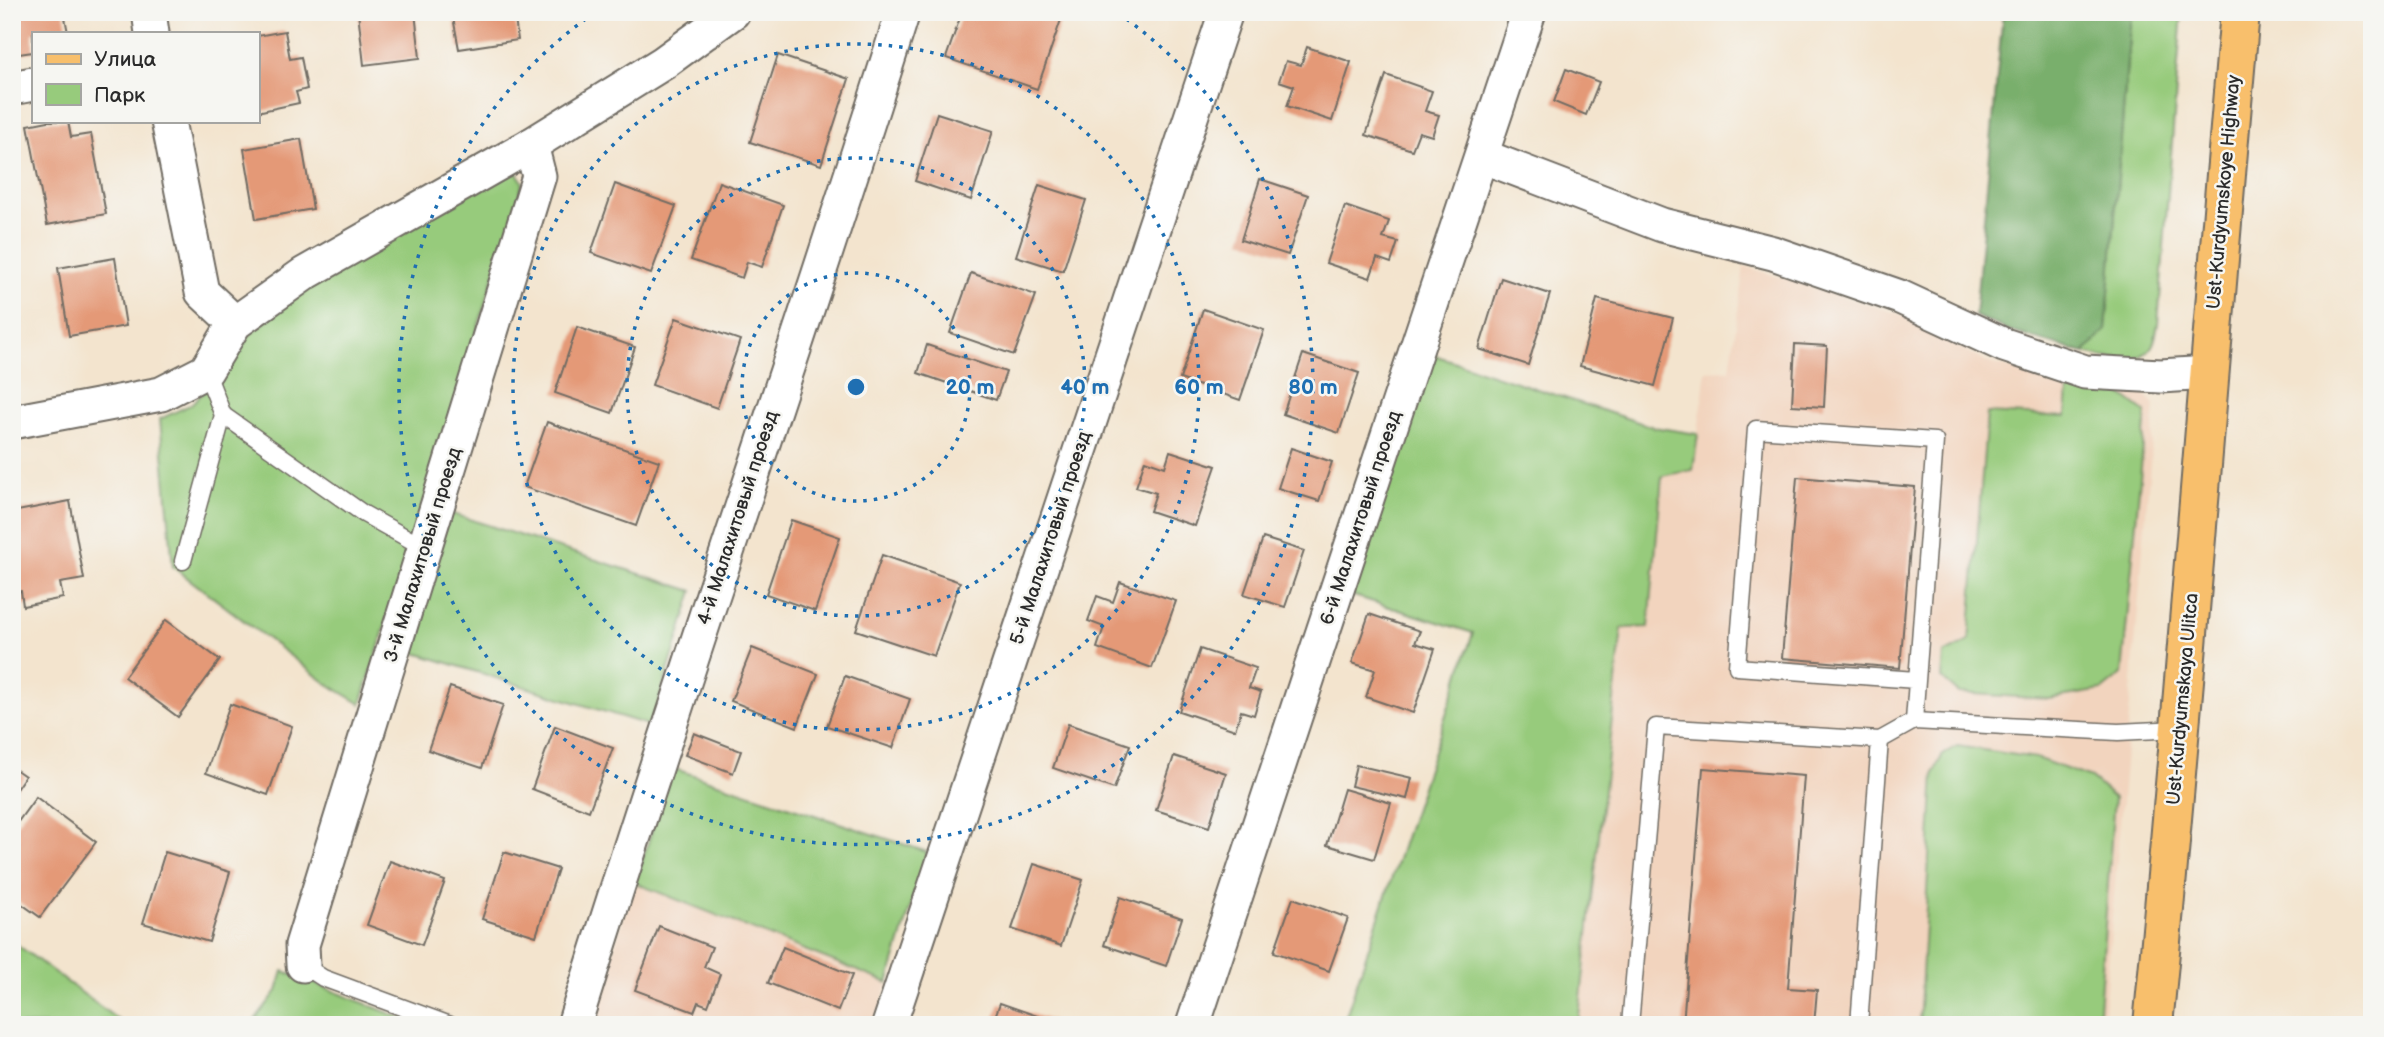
<svg xmlns="http://www.w3.org/2000/svg" width="2384" height="1037" viewBox="0 0 2384 1037" font-family="'Balsamiq Sans',sans-serif">
	<rect width="100%" height="100%" fill="#f6f6f2"/>
	<filter id="ink" filterUnits="userSpaceOnUse"><feTurbulence type="fractalNoise" baseFrequency=".0143" numOctaves="2"/><feDisplacementMap in="SourceGraphic" scale="14" xChannelSelector="R" yChannelSelector="G"/><feConvolveMatrix kernelMatrix="1 2 1 2 8 2 1 2 1" color-interpolation-filters="sRGB"/></filter>
	<filter id="wash" filterUnits="userSpaceOnUse"><feTurbulence type="fractalNoise" baseFrequency=".00686" numOctaves="4" result="noise"/><feDisplacementMap in="SourceGraphic" scale="28" xChannelSelector="R" yChannelSelector="G"/><feGaussianBlur stdDeviation="1.57" result="paint"/><feColorMatrix in="noise" values="0 0 0 0 0 0 0 0 0 0 0 0 0 0 0 0 0 1.4 0 .05"/><feComposite in="paint" operator="in"/></filter>
	<g filter="url(#wash)">
		<rect width="100%" height="100%" fill="#f3e4ce"/>
		<!-- built -->
		<g fill="#f2d4be">
			<path d="M1744 266 1900 314 1986 362 2069 382 2140 389 2155 405 2103 1025H1578L1622 627H1649L1662 476 1693 470 1706 371 1730 370Z"/>
			<path d="M635 883 888 983 874 1025H589Z"/>
		</g>
		<!-- green -->
		<g fill="#97cb7c" stroke="#617b54" stroke-width="2">
			<path d="M2131 12H2182L2158 324C2156 331 2156 340 2152 346 2138 368 2105 357 2084 353L2106 330Z"/>
			<path d="M503 169 517 173 523 182 361 704 326 683 173 567 160 419 190 405 225 372 249 335 313 282Z"/>
			<path d="M1434 355 1653 427 1698 434 1693 470 1662 476 1649 627 1622 628 1578 1025H1343L1473 633 1351 595Z"/>
			<path d="M2068 389 2117 391 2146 413 2122 674 2102 690 2048 699 1959 693 1942 678 1944 654 1969 641 1987 413 2066 417Z"/>
			<path d="M450 513 693 591 651 726 406 650Z"/>
			<path d="M1957 746 2036 758 2091 778 2114 798 2098 1025H1919L1934 773 1942 756Z"/>
			<path d="M672 768 927 852 888 983 635 883Z"/>
			<path d="M12 941 125 1025H12Z"/>
			<path d="M283 971 419 1025H251L277 991Z"/>
		</g>
		<!-- forest -->
		<path fill="#79af6c" stroke="#526d4c" stroke-width="2" d="M2003 12H2131L2106 330 2084 353 2013 332 1975 316Z"/>
		<g id="blocks">
			<!-- building -->
			<g fill="#e49977">
				<path d="M12 12H64L68 33H33V52L12 55Z"/>
				<path d="M358 12H415L420 58 364 65Z"/>
				<path d="M452 12H514L518 40 459 49Z"/>
				<path d="M962 12H1047L1062 17 1037 89 946 58Z"/>
				<path d="M285 31 290 59 301 57 307 89 296 92 299 103 257 112V36Z"/>
				<path d="M1307 47 1351 62 1332 121 1287 106 1294 86 1279 81 1286 61 1301 65Z"/>
				<path d="M778 55 849 79 821 165 750 142Z"/>
				<path d="M1566 69 1599 82 1586 115 1554 102Z"/>
				<path d="M1386 75 1432 91 1425 111 1439 115 1432 136 1419 132 1412 150 1366 135Z"/>
				<path d="M937 113 993 131 971 200 915 181Z"/>
				<path d="M48 121H68L71 137 91 134 106 214 47 225 28 125Z"/>
				<path d="M301 139 313 209 256 219 244 149Z"/>
				<path d="M1260 179 1308 195 1288 255 1241 240Z"/>
				<path d="M719 182 783 205 762 267 747 262 742 278 691 260Z"/>
				<path d="M615 184 676 206 651 274 591 253Z"/>
				<path d="M1039 185 1086 200 1063 271 1016 256Z"/>
				<path d="M1345 206 1389 221 1383 238 1398 242 1391 263 1377 258 1370 278 1326 263Z"/>
				<path d="M115 258 126 326 69 336 58 268Z"/>
				<path d="M971 273 1036 295 1014 355 950 333Z"/>
				<path d="M1501 278 1550 294 1528 365 1479 349Z"/>
				<path d="M1597 299 1673 318 1655 386 1580 366Z"/>
				<path d="M1203 309 1264 330 1240 400 1180 379Z"/>
				<path d="M676 318 740 340 717 408 652 385Z"/>
				<path d="M577 327 635 347 612 413 555 393Z"/>
				<path d="M12 328 20 364 12 366Z"/>
				<path d="M1795 344 1827 346 1824 407 1792 405Z"/>
				<path d="M927 345 1006 372 996 400 918 373Z"/>
				<path d="M1303 354 1359 373 1339 433 1283 414Z"/>
				<path d="M547 422 659 461 636 526 524 487Z"/>
				<path d="M1291 448 1332 462 1319 501 1278 488Z"/>
				<path d="M1170 451 1216 466 1195 526 1150 511 1156 493 1136 487 1145 460 1165 467Z"/>
				<path d="M1797 477 1915 487 1900 668 1782 658Z"/>
				<path d="M70 501 84 579 60 583 63 598 23 606 21 591 12 592V512Z"/>
				<path d="M791 520 840 537 815 611 766 594Z"/>
				<path d="M1263 538 1304 551 1285 607 1244 594Z"/>
				<path d="M882 555 960 582 934 656 856 630Z"/>
				<path d="M1120 582 1176 601 1152 668 1097 648 1104 627 1088 621 1097 596 1113 602Z"/>
				<path d="M1369 614 1420 631 1415 643 1435 649 1413 713 1366 697 1375 670 1352 663Z"/>
				<path d="M166 620 220 660 178 717 124 677Z"/>
				<path d="M752 648 818 674 797 727 731 701Z"/>
				<path d="M1200 649 1256 668 1249 688 1261 692 1254 715 1241 711 1235 730 1179 711Z"/>
				<path d="M845 676 910 699 893 748 827 726Z"/>
				<path d="M450 687 503 705 482 768 428 750Z"/>
				<path d="M230 704 292 726 268 795 206 773Z"/>
				<path d="M1068 724 1130 745 1114 789 1053 768Z"/>
				<path d="M555 726 613 748 589 811 532 789Z"/>
				<path d="M694 733 741 751 733 773 685 755Z"/>
				<path d="M1174 756 1226 773 1209 827 1156 810Z"/>
				<path d="M1356 765 1412 778 1407 799 1351 786Z"/>
				<path d="M12 767 25 776 12 795Z"/>
				<path d="M1703 768 1804 776 1788 988 1817 990 1814 1025H1683Z"/>
				<path d="M1344 789 1391 803 1374 859 1327 845Z"/>
				<path d="M36 797 96 842 40 917 12 897V830Z"/>
				<path d="M165 852 230 872 209 942 143 923Z"/>
				<path d="M504 852 558 869 536 936 482 919Z"/>
				<path d="M390 861 445 881 422 945 367 925Z"/>
				<path d="M1034 864 1083 880 1061 946 1012 929Z"/>
				<path d="M1120 897 1182 918 1166 966 1104 945Z"/>
				<path d="M1293 898 1348 918 1329 971 1274 952Z"/>
				<path d="M659 926 712 947 704 967 720 974 708 1006 698 1002 694 1012 635 990Z"/>
				<path d="M783 947 852 975 838 1011 768 983Z"/>
				<path d="M1000 1003 1055 1022 1054 1025H992Z"/>
			</g>
		</g>
	</g>
	<g filter="url(#ink)">
		<use href="#blocks" fill-opacity="0" stroke="#716c64" stroke-width="2"/>
		<g fill="none" stroke-linecap="round" stroke-linejoin="round">
			<!-- lane casing -->
			<g stroke="#716c64" stroke-width="19">
				<g id="lane">
					<path d="M223 415 364 514 425 548"/>
					<path d="M183 561 223 415 206 371"/>
					<path d="M1914 721 1935 441 1756 429 1737 667 1916 680"/>
					<path d="M303 965 323 978 450 1025"/>
					<path d="M1630 1025 1656 727 1880 740 1914 721 2118 732 2179 729"/>
					<path d="M1859 1025 1880 740"/>
				</g>
			</g>
			<!-- street casing -->
			<g stroke="#716c64" stroke-width="37">
				<g id="street">
					<path d="M149 12 152 33"/>
					<path d="M12 88 33 84"/>
					<path d="M168 121 202 292 235 323"/>
					<path d="M1482 156 1662 225 1773 253 1900 297 2004 345 2085 372 2161 376 2208 373"/>
					<path d="M12 422 161 394 206 371 235 323 304 274 531 145 663 63 733 12"/>
					<path d="M303 965 302 945 539 176 531 145"/>
					<path d="M574 1025C679 686 797 351 903 12"/>
					<path d="M889 1025 1226 12"/>
					<path d="M1193 1025C1306 688 1415 349 1529 12"/>
				</g>
			</g>
			<!-- primary casing -->
			<g stroke="#716c64" stroke-width="42">
				<path id="primary" d="M2153 1025C2186 688 2210 350 2240 12"/>
			</g>
			<!-- lane -->
			<use href="#lane" stroke="#fff" stroke-width="16"/>
			<!-- street -->
			<use href="#street" stroke="#fff" stroke-width="33"/>
			<!-- primary -->
			<use href="#primary" stroke="#f8bf6c" stroke-width="38"/>
		</g>
	</g>
	<!-- distance rings -->
	<g fill="none" stroke="#1f6fb2" stroke-width="3.5" stroke-dasharray="3.5 7">
		<circle cx="856" cy="387" r="114"/>
		<circle cx="856" cy="387" r="229"/>
		<circle cx="856" cy="387" r="343"/>
		<path d="M1118 13A457 457 0 1 1 594 13"/>
	</g>
	<g text-anchor="middle" dominant-baseline="central" stroke-width="5" stroke-linejoin="round" paint-order="stroke">
		<!-- street labels -->
		<g font-size="19" fill="#2b2b2b" stroke="#f6f6f2">
			<text transform="translate(2224 192) rotate(-85)">Ust-Kurdyumskoye Highway</text>
			<text transform="translate(738 518) rotate(-72)">4-й Малахитовый проезд</text>
			<text transform="translate(1361 518) rotate(-72)">6-й Малахитовый проезд</text>
			<text transform="translate(1051 538) rotate(-72)">5-й Малахитовый проезд</text>
			<text transform="translate(423 555) rotate(-73)">3-й Малахитовый проезд</text>
			<text transform="translate(2183 699) rotate(-85)">Ust-Kurdyumskaya Ulitca</text>
		</g>
	</g>
	<circle cx="856" cy="387" r="10" fill="#1f6fb2" stroke="#f6f6f2" stroke-width="3.5"/>
	<g font-size="21" text-anchor="middle" font-weight="bold" fill="#1f6fb2" stroke="#f6f6f2" stroke-width="5" stroke-linejoin="round" paint-order="stroke">
		<text x="970" y="394">20 m</text>
		<text x="1085" y="394">40 m</text>
		<text x="1199" y="394">60 m</text>
		<text x="1313" y="394">80 m</text>
	</g>
	<!-- margin -->
	<rect width="2384" height="1037" fill="none" stroke="#f6f6f2" stroke-width="42"/>
	<!-- legend -->
	<rect x="32" y="32" width="228" height="91" fill="#f6f6f2" stroke="#a5a5a2" stroke-width="2"/>
	<rect x="46" y="54" width="35" height="10" fill="#f8bf6c" stroke="#a5a5a2" stroke-width="2"/>
	<text x="94" y="66" font-size="21" fill="#2b2b2b">Улица</text>
	<rect x="46" y="84" width="35" height="21" fill="#97cb7c" stroke="#a5a5a2" stroke-width="2"/>
	<text x="94" y="102" font-size="21" fill="#2b2b2b">Парк</text>
</svg>
